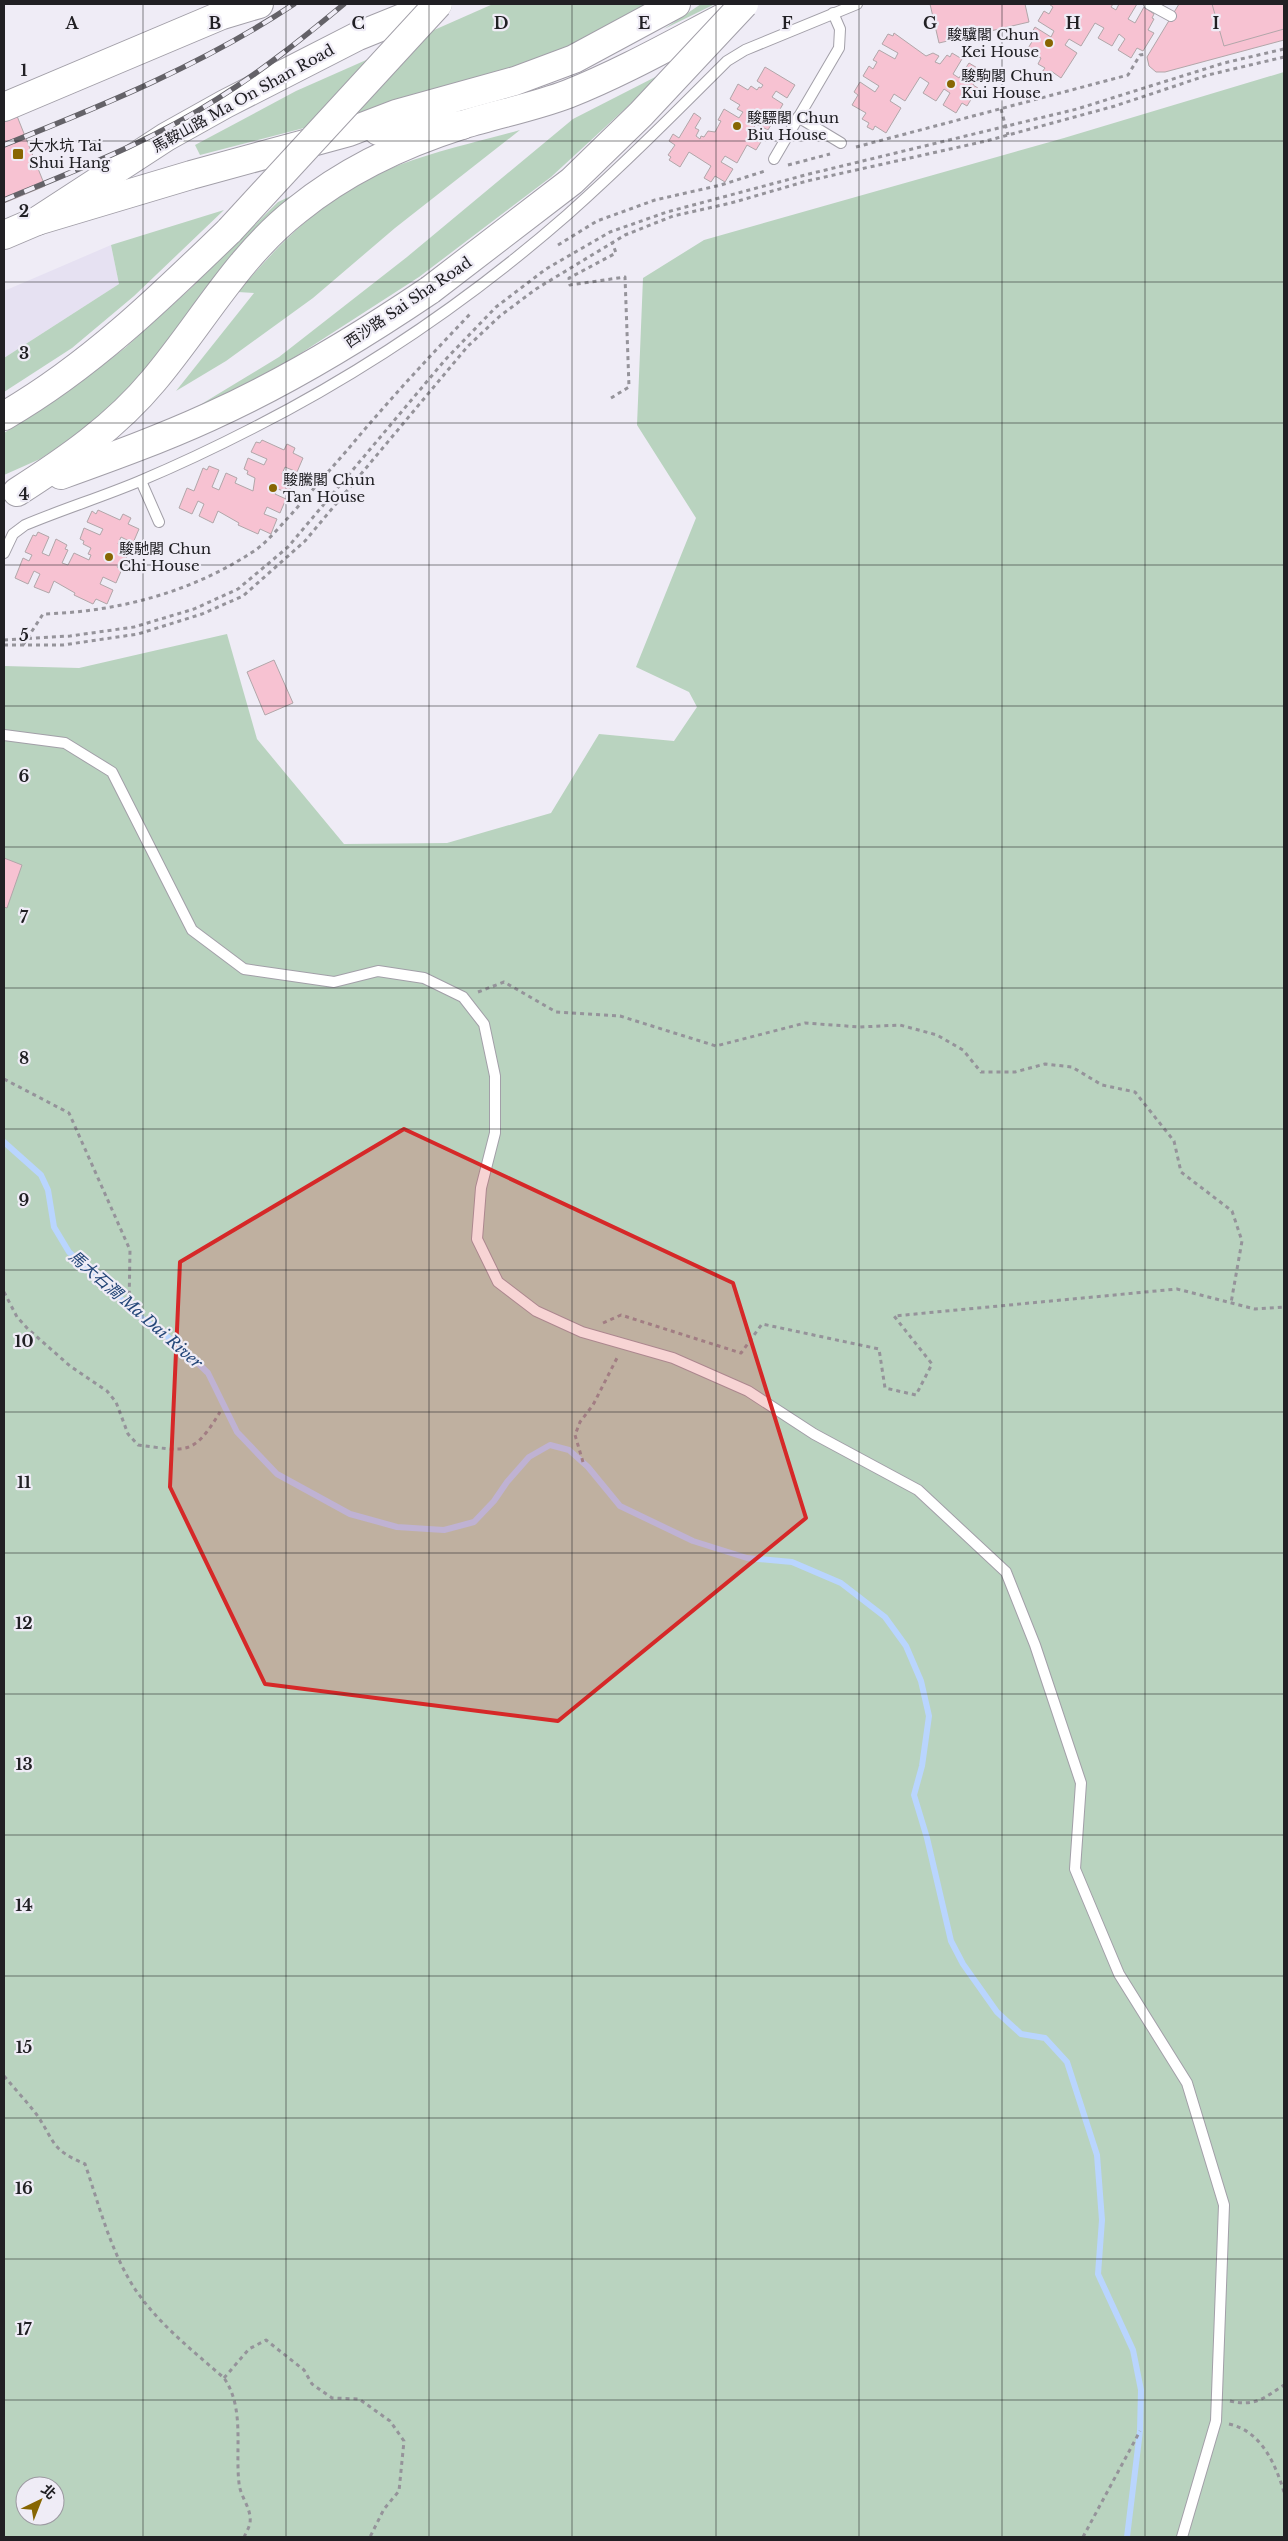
<svg xmlns="http://www.w3.org/2000/svg" width="1288" height="2541" viewBox="0 0 1288 2541" font-family="'Libre Baskerville','Noto Sans TC',serif">
	<rect width="100%" height="100%" fill="#efecf6"/>
	<!-- built -->
	<path fill="#e6e1f2" d="M111 245 119 284 4 358V291Z"/>
	<!-- green -->
	<g fill="#b9d3bf" fill-rule="evenodd">
		<path d="M493 4H650L564 49 489 77 400 103 200 155 195 145 296 91Z"/>
		<path d="M701 4H715L664 29Z"/>
		<path d="M665 72 551 177 419 277 281 366 185 414 279 357 407 257 573 119Z"/>
		<path d="M1284 72V2537H4V666L79 668 227 634 257 739 344 844 447 843 551 813 599 734 674 741 697 707 689 692 636 667 696 518 637 425 643 278 704 240 1064 138ZM25 2486H55V2516H25Z"/>
		<path d="M520 130 395 228 313 298 226 361 176 391 254 293 238 292C277 246 320 202 374 176 416 155 474 143 520 130Z"/>
		<path d="M300 192 143 378 80 433 40 459 4 475V433L64 394 125 348 191 288 278 202Z"/>
		<path d="M224 210 134 296 72 348 4 392V358L119 284 111 245Z"/>
	</g>
	<g fill="none" stroke-linecap="round" stroke-linejoin="round">
		<!-- stream -->
		<path stroke="#b9d5fe" stroke-width="6" d="M4 1142 41 1175 48 1190 54 1227 69 1252 143 1319 180 1346 208 1373 237 1432 277 1474 350 1514 397 1527 444 1530 474 1522 494 1501 507 1482 529 1457 550 1445 569 1450 588 1467 620 1506 693 1541 747 1558 792 1562 841 1583 885 1617 906 1646 921 1681 929 1716 922 1766 914 1795 927 1838 951 1941 963 1964 997 2012 1021 2034 1045 2038 1067 2062 1097 2155 1102 2220 1098 2274 1133 2350 1141 2390 1140 2431 1127 2537"/>
	</g>
	<!-- building -->
	<g fill="#f7c2d2" stroke="#b1a6a9">
		<path d="M930 4H1025L1029 22 939 43Z"/>
		<path d="M1049 4H1113L1111 7 1116 10 1119 4H1137L1128 19 1135 23 1144 7 1154 14 1152 18 1154 19 1148 30 1154 33 1143 51 1137 48 1131 58 1118 50 1125 39 1119 34 1112 46 1098 38 1104 28 1095 23 1081 46 1069 39 1065 45 1077 53 1061 78 1051 71 1048 75 1042 72 1045 68 1038 64 1041 58 1027 50 1033 40 1029 37 1035 27 1051 37 1054 31 1038 21 1044 11 1049 14 1053 7Z"/>
		<path d="M1179 4H1284V40L1165 72H1156L1149 66 1147 57Z"/>
		<path d="M1212 4H1284V29L1224 46Z"/>
		<path d="M894 33 926 56 933 53 939 56 935 62 940 64 947 55 950 57 952 53 962 59 953 74 959 78 969 63 979 69 976 73 979 74 973 85 978 88 967 106 962 103 956 113 943 105 950 93 944 89 936 101 923 93 929 83 920 77 905 101 894 94 890 101 901 108 886 133 875 126 873 130 867 127 869 123 862 119 866 113 852 105 858 95 854 92 860 82 875 92 879 86 863 76 869 66 873 69 877 62 873 60 879 50 895 59 898 53 882 44 888 34 893 36Z"/>
		<path d="M765 67 795 85 787 98 776 91 772 97 783 104 768 130 756 124 752 130 764 137 756 150 747 145 737 163 725 156 721 162 733 169 725 182 715 176 711 182 704 178 711 166 689 152 680 167 669 160 671 157 668 155 675 145 669 141 673 134 679 138 694 113 701 118 695 128 699 130 696 136 700 139 701 136 704 137 708 131 715 132 721 121 718 120 724 109 739 118 743 112 737 109 740 105 730 99 738 84 748 90 751 86 757 90 759 87 761 88 763 85 757 81Z"/>
		<path d="M17 116 45 186 4 203V121Z"/>
		<path d="M262 440 284 450 287 444 295 448 293 453 303 458 297 472 285 467 282 474 294 479 288 493 278 489 275 494 286 499 280 513 267 507 264 514 277 519 271 534 260 529 258 534 238 525 239 523 218 511 213 523 199 516 204 504 198 501 192 514 179 508 187 488 194 491 203 468 207 470 209 466 219 470 212 487 219 490 226 473 237 478 235 483 253 491 255 478 247 474 248 471 244 469 248 458 264 465 267 459 251 452 256 442 260 443Z"/>
		<path d="M98 510 120 520 123 514 131 518 128 524 139 529 133 543 121 537 118 544 130 549 124 563 120 562 117 567 122 569 116 583 103 577 100 584 113 590 107 604 96 599 93 604 74 595 75 593 54 581 49 593 34 587 40 574 34 571 28 584 15 578 23 558 29 561 32 555 25 552 33 535 36 536 38 532 49 537 42 553 49 556 56 539 67 545 65 549 68 550 62 563 68 565 74 553 89 560 91 555 88 554 91 548 83 544 84 541 80 539 84 528 100 535 103 529 87 522 92 511 96 514Z"/>
		<path d="M274 660 293 703 265 715 247 672Z"/>
		<path d="M4 858 22 865 7 908 4 907Z"/>
	</g>
	<g fill="none" stroke-linecap="round" stroke-linejoin="round">
		<!-- lane casing -->
		<g stroke="#a29fa8" stroke-width="12">
			<g id="lane">
				<path d="M1149 4 1171 16"/>
				<path d="M798 117 841 143"/>
				<path d="M774 159 839 48 840 29 833 13"/>
				<path d="M141 481 159 522"/>
				<path d="M4 553 13 534 25 525C63 509 102 497 140 481 178 465 216 447 253 428 365 371 472 298 567 215 622 166 675 113 727 61L745 50 857 4"/>
				<path d="M4 735 65 743 112 772 192 930 244 969 334 982 378 971 424 978 463 997 484 1024 495 1076V1133L481 1188 477 1239 498 1282 536 1311 582 1332 673 1358 748 1391 814 1434 918 1490 1006 1572 1035 1645 1081 1783 1075 1869 1119 1974 1187 2083 1224 2205 1216 2421 1182 2537"/>
			</g>
		</g>
		<!-- secondary casing -->
		<g stroke="#a29fa8" stroke-width="30">
			<g id="secondary">
				<path d="M4 416C89 367 160 298 230 230"/>
				<path d="M61 475C111 457 161 439 209 417 287 382 359 338 430 290"/>
				<path d="M17 492C67 460 115 427 154 380 202 323 237 257 297 210 345 171 402 144 462 125 497 114 534 107 568 94 626 71 681 39 736 11"/>
			</g>
		</g>
		<!-- primary casing -->
		<g stroke="#a29fa8" stroke-width="30">
			<path id="primary" d="M4 107 222 15 259 4"/>
		</g>
		<!-- highway casing -->
		<g stroke="#a29fa8" stroke-width="30">
			<g id="highway">
				<path d="M378 131 462 125"/>
				<path d="M37 221 191 175 349 132 396 114 515 81 574 59 676 4"/>
				<path d="M4 235 37 221 166 137 225 104 358 36 437 4"/>
			</g>
		</g>
		<!-- path -->
		<g stroke="#95939a" stroke-width="3" stroke-dasharray="4 4" stroke-linecap="butt">
			<path d="M1001 109 1008 135"/>
			<path d="M856 147 1128 75 1140 55 1146 54"/>
			<path d="M788 165 830 154"/>
			<path d="M558 245 597 221 655 200 721 185 765 171"/>
			<path d="M611 398 629 387 625 277 570 285 569 278 616 253 612 242"/>
			<path d="M4 640 70 636 134 627 194 609 238 589 288 547 445 360 496 307 546 269 610 232 667 212 809 174 1077 109 1224 63 1284 49"/>
			<path d="M4 645H63L138 634 202 614 243 596 305 541 468 346 500 316 536 289 625 235 673 216 731 203 807 181 986 141 1115 106 1208 75 1284 57"/>
			<path d="M23 645 43 614C116 612 189 593 251 553 266 544 277 529 289 517 309 494 329 471 349 448 388 401 429 357 471 313"/>
			<path d="M478 992 504 982 556 1012 620 1016 716 1046 805 1023 860 1027 900 1025 937 1035 963 1050 981 1072H1015L1045 1064 1072 1067 1102 1085 1135 1092 1174 1141 1181 1172 1232 1211 1242 1241 1231 1303"/>
			<path d="M4 1079 69 1113 130 1250 129 1307"/>
			<path d="M4 1292 17 1317 28 1329 70 1366 107 1391 116 1402 128 1434 138 1445C186 1451 193 1457 220 1412"/>
			<path d="M603 1323 621 1315 741 1353 762 1324 879 1349 885 1388 916 1395 932 1364 894 1316 1177 1289 1255 1309 1284 1307"/>
			<path d="M583 1462 575 1435 580 1422 593 1405 617 1358"/>
			<path d="M4 2076C15 2089 27 2102 37 2115 56 2143 50 2149 85 2164 99 2205 110 2249 133 2286 156 2322 192 2350 224 2378 245 2408 235 2449 239 2483 240 2497 252 2508 250 2523 249 2528 246 2533 244 2537"/>
			<path d="M224 2378 249 2349 266 2340 304 2370 312 2384 332 2398 359 2399 390 2421 404 2441 399 2491 384 2509 370 2537"/>
			<path d="M1230 2401C1255 2407 1264 2398 1284 2385"/>
			<path d="M1229 2424C1261 2431 1275 2463 1284 2492"/>
			<path d="M1083 2537 1140 2431"/>
		</g>
		<!-- lane -->
		<use href="#lane" stroke="#fff" stroke-width="10"/>
		<!-- secondary -->
		<use href="#secondary" stroke="#fff" stroke-width="28"/>
		<!-- primary -->
		<use href="#primary" stroke="#fff" stroke-width="28"/>
		<!-- highway -->
		<use href="#highway" stroke="#fff" stroke-width="28"/>
		<!-- rail casing -->
		<g stroke="#646268" stroke-width="5.5">
			<g id="rail">
				<path d="M4 145C104 105 204 64 294 4"/>
				<path d="M4 200C76 170 150 142 217 99 262 71 303 38 344 4"/>
			</g>
		</g>
		<!-- rail -->
		<use href="#rail" stroke="#efecf6" stroke-width="4" stroke-dasharray="11" stroke-linecap="butt"/>
		<!-- secondary-bridge casing -->
		<g stroke="#a29fa8" stroke-width="30" stroke-linecap="butt">
			<g id="secondary-bridge">
				<path d="M230 230 438 4"/>
				<path d="M430 290 572 181 641 114 744 4"/>
			</g>
		</g>
		<!-- secondary-bridge -->
		<use href="#secondary-bridge" stroke="#fff" stroke-width="28"/>
	</g>
	<!-- marked area -->
	<path fill="#d62828" fill-opacity="0.2" stroke="#d62828" stroke-width="4" stroke-linejoin="round" d="M404 1129 733 1283 806 1518 558 1721 265 1684 170 1487 180 1262Z"/>
	<!-- grid -->
	<path fill="none" stroke="#212024" stroke-width="1" stroke-opacity="0.55" d="M143 4V2537M286 4V2537M429 4V2537M572 4V2537M716 4V2537M859 4V2537M1002 4V2537M1145 4V2537M4 141H1284M4 282H1284M4 423H1284M4 565H1284M4 706H1284M4 847H1284M4 988H1284M4 1129H1284M4 1270H1284M4 1412H1284M4 1553H1284M4 1694H1284M4 1835H1284M4 1976H1284M4 2118H1284M4 2259H1284M4 2400H1284"/>
	<!-- markers -->
	<g fill="#876602" stroke="#efecf6" stroke-width="2">
		<circle cx="1049" cy="43" r="5"/>
		<circle cx="951" cy="84" r="5"/>
		<circle cx="737" cy="126" r="5"/>
		<rect x="12" y="148" width="12" height="12" rx="2.5"/>
		<circle cx="273" cy="488" r="5"/>
		<circle cx="109" cy="557" r="5"/>
	</g>
	<g text-anchor="middle" dominant-baseline="central" stroke-width="4.5" stroke-linejoin="round" paint-order="stroke">
		<!-- poi labels -->
		<g font-size="15" fill="#212024" stroke="#efecf6" text-anchor="start">
			<text x="1039" y="34" text-anchor="end">駿驥閣 Chun<tspan x="1039" dy="17">Kei House</tspan></text>
			<text x="961" y="75">駿駒閣 Chun<tspan x="961" dy="17">Kui House</tspan></text>
			<text x="747" y="117">駿驃閣 Chun<tspan x="747" dy="17">Biu House</tspan></text>
			<text x="29" y="145">大水坑 Tai<tspan x="29" dy="17">Shui Hang</tspan></text>
			<text x="283" y="479">駿騰閣 Chun<tspan x="283" dy="17">Tan House</tspan></text>
			<text x="119" y="548">駿馳閣 Chun<tspan x="119" dy="17">Chi House</tspan></text>
		</g>
		<!-- street labels -->
		<g font-size="15" fill="#212024" stroke="#efecf6">
			<text transform="translate(243 98) rotate(-29)">馬鞍山路 Ma On Shan Road</text>
			<text transform="translate(408 302) rotate(-34)">西沙路 Sai Sha Road</text>
		</g>
		<!-- water labels -->
		<g font-size="16" font-style="italic" fill="#244678" stroke="#efecf6">
			<text transform="translate(136 1309) rotate(41)">馬大石澗 Ma Dai River</text>
		</g>
	</g>
	<g font-size="16" text-anchor="middle" font-weight="bold" fill="#212024" stroke="#efecf6" stroke-width="4.5" stroke-linejoin="round" paint-order="stroke">
		<text x="72" y="29">A</text>
		<text x="215" y="29">B</text>
		<text x="358" y="29">C</text>
		<text x="501" y="29">D</text>
		<text x="644" y="29">E</text>
		<text x="787" y="29">F</text>
		<text x="930" y="29">G</text>
		<text x="1073" y="29">H</text>
		<text x="1216" y="29">I</text>
		<text x="24" y="76">1</text>
		<text x="24" y="217">2</text>
		<text x="24" y="359">3</text>
		<text x="24" y="500">4</text>
		<text x="24" y="641">5</text>
		<text x="24" y="782">6</text>
		<text x="24" y="923">7</text>
		<text x="24" y="1064">8</text>
		<text x="24" y="1206">9</text>
		<text x="24" y="1347">10</text>
		<text x="24" y="1488">11</text>
		<text x="24" y="1629">12</text>
		<text x="24" y="1770">13</text>
		<text x="24" y="1911">14</text>
		<text x="24" y="2053">15</text>
		<text x="24" y="2194">16</text>
		<text x="24" y="2335">17</text>
	</g>
	<!-- border -->
	<rect width="1288" height="2541" fill="none" stroke="#212024" stroke-width="10"/>
	<!-- north arrow -->
	<g transform="translate(40 2501) rotate(43)"><circle r="24" fill="#efecf6" stroke="#9d9aa2"/>
	<path d="M0-4L9 19L0 12L-9 19Z" fill="#876602"/>
	<text y="-8" font-size="14" font-weight="bold" text-anchor="middle" fill="#212024">北</text>
	</g>
</svg>
